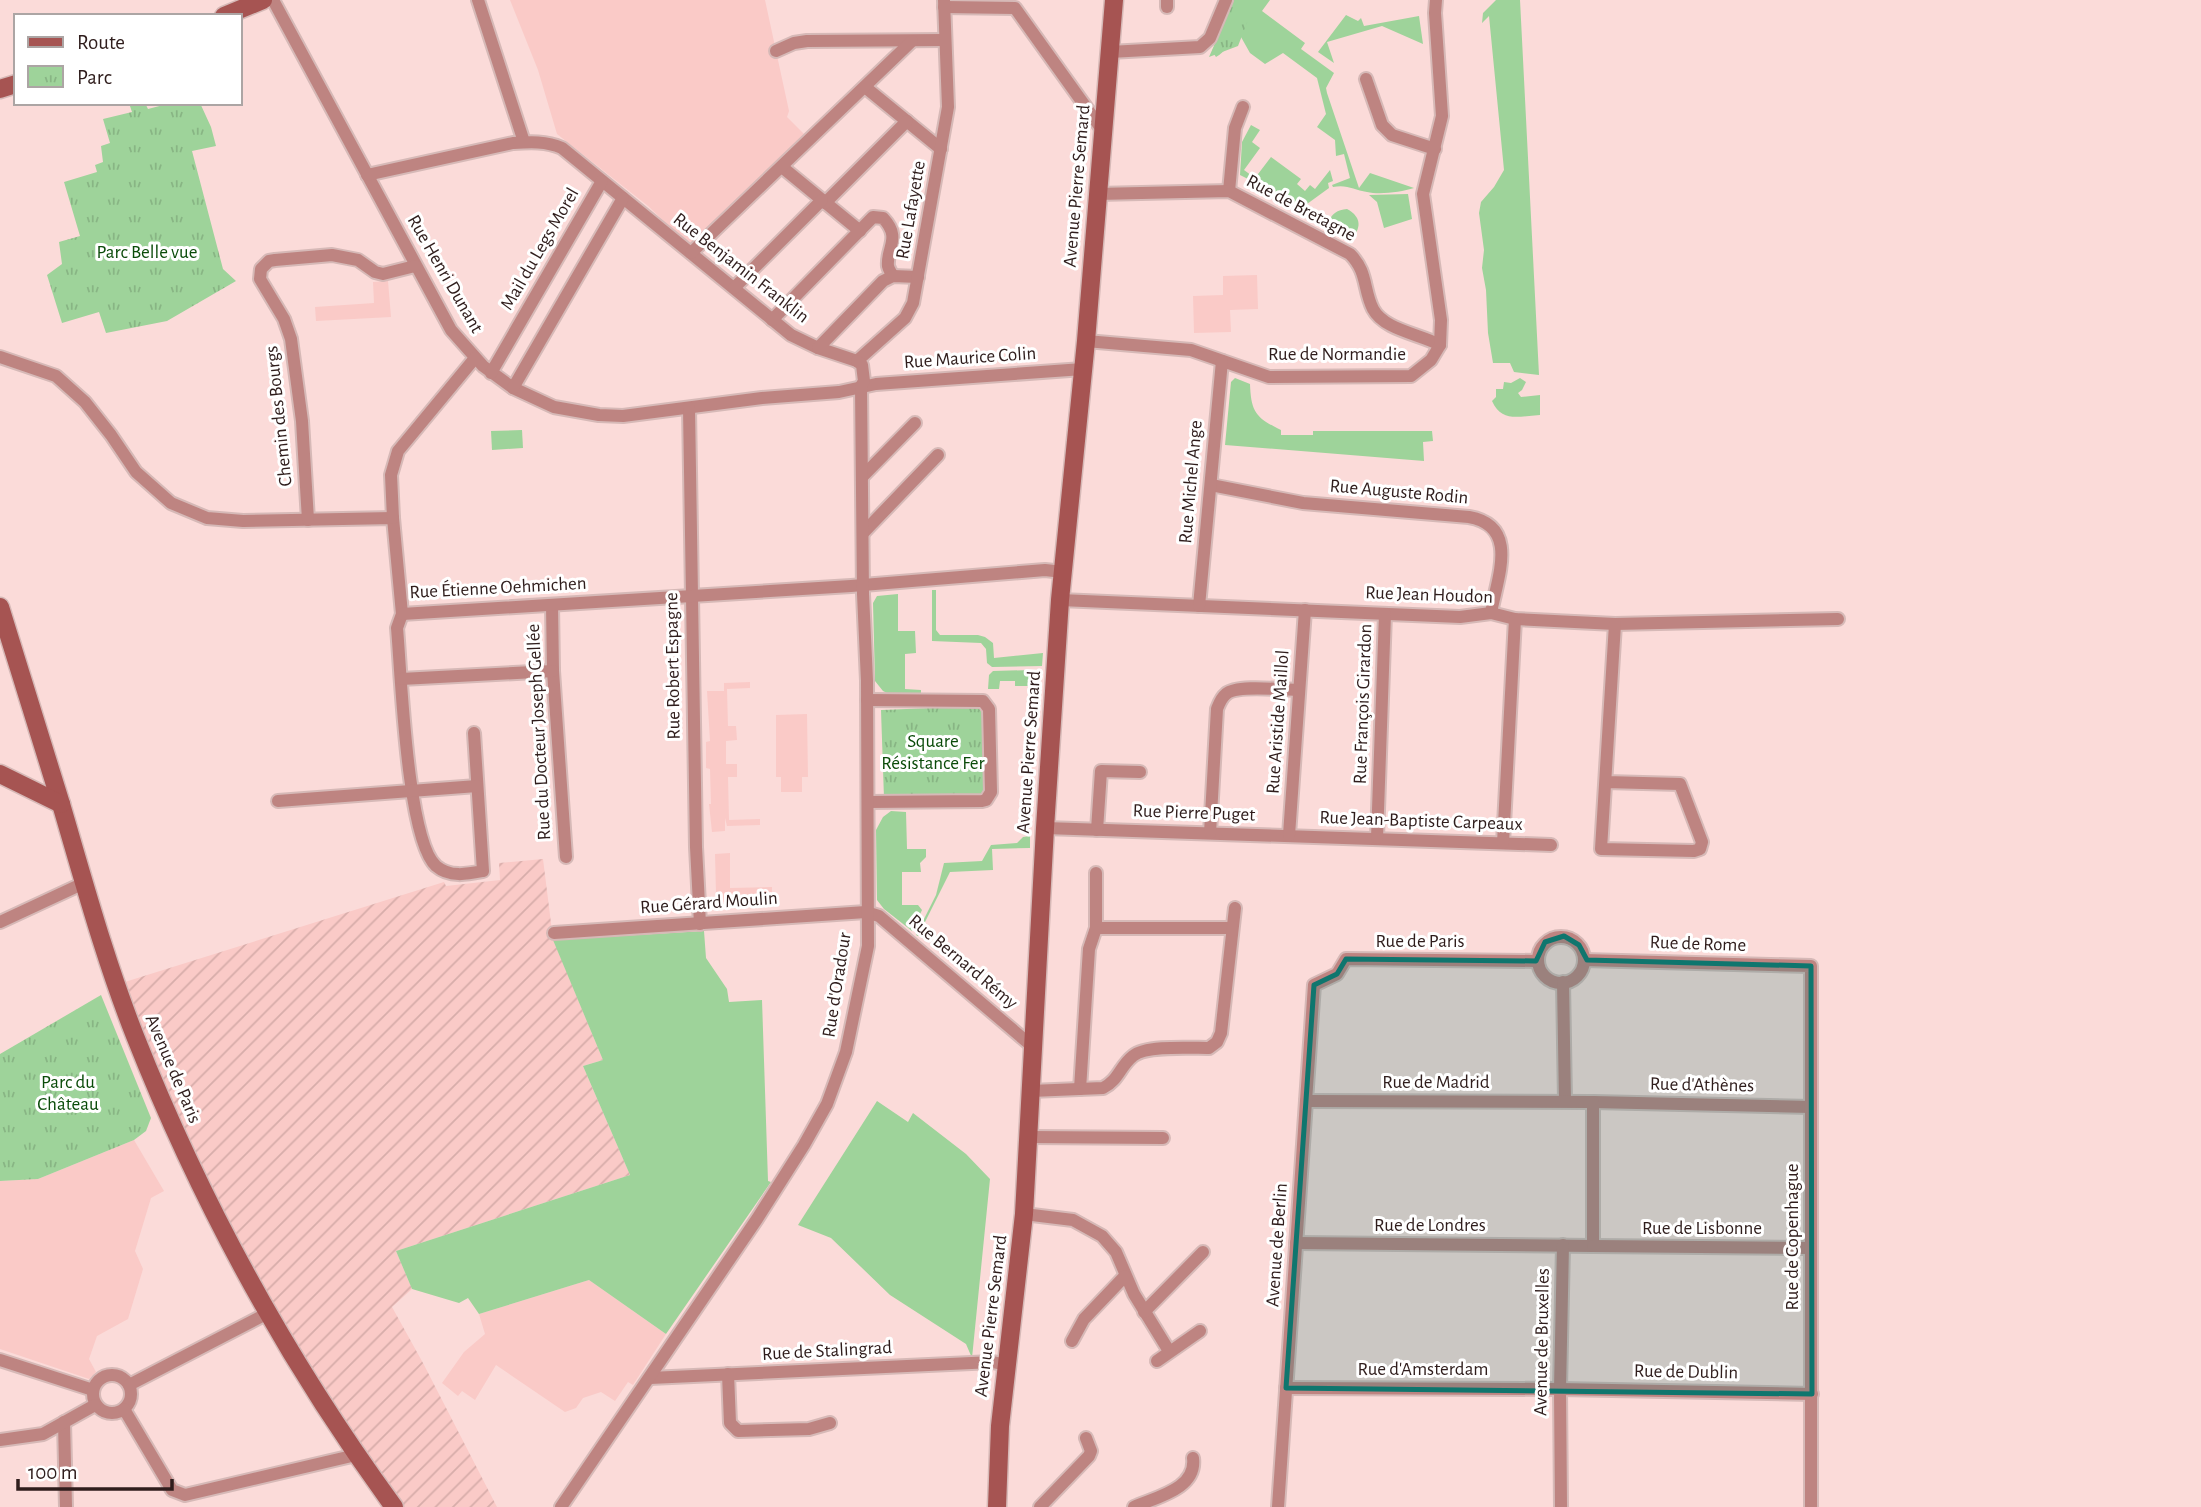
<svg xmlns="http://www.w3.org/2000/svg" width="2201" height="1507" viewBox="0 0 2201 1507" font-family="'Alegreya Sans',sans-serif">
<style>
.built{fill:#facac7}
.industrial{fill:url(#industrial-furrows)}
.grass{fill:#9ed39a}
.park{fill:url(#park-tufts)}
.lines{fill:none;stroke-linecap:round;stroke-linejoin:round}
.street-casing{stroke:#d6b9b7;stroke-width:16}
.secondary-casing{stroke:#d6b9b7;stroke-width:21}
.street{stroke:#be8481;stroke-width:12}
.secondary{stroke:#a65452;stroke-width:18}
.marked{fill:#0f766e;fill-opacity:0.2;stroke:#0f766e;stroke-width:5;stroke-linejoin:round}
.labels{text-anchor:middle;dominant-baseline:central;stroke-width:6;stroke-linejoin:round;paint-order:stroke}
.street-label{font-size:19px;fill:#2f1d1c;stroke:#fff}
.park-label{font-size:19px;fill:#0a4b09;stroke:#fff}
</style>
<defs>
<pattern id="industrial-furrows" width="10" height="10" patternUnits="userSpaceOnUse" patternTransform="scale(1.75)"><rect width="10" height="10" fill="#facac7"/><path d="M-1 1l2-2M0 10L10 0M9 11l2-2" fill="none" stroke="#d7adaa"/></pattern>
<pattern id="park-tufts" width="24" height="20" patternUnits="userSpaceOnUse" patternTransform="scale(1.75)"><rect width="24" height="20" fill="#9ed39a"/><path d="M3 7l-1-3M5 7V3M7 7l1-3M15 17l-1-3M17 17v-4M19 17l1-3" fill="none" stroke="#88b584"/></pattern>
</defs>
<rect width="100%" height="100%" fill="#fbdbd9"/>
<g class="built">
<path d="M510,0h255l24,111 -2,6 19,19 -114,112 -44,-42 -91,-72 -19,-64z"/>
<path d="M1257,275l1,34 -28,1 1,22 -37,1 -1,-37 30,-1v-19z"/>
<path d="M388,281l3,36 -75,4 -1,-14 59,-4 -1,-21z"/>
<path d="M750,682v6l-23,1 1,37h8l1,14 -11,1v23h11v13h-9l1,43 31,-1v6l-33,1 -2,-8v13l-13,1 -3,-28h2l-1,-35 -4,-1v-26l4,-1 -3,-50h17v-8z"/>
<path d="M807,714l1,63h-6v15h-21v-15h-5v-62z"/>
<path d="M730,853v35l42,-1v14l-51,1v-6l-5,-3 -1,-39z"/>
<path d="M134,1140l30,51 -13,7 -16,53 8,18 -15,50 -31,17 -8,23 7,13 -7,7 -89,-30v-168l38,-2z"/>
<path d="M589,1280l77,54 -33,51 -5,-3 -13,19 -14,-9 -18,6 -7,10 -11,4 -69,-47 -21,35 -13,-9 -4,5 -16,-13 22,-31 21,-18 -6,-20z"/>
</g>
<path class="industrial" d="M543,859l10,80 50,121 -20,6 47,109 -234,76 16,38 -20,18 31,56 74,144h-95l-121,-164 -169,-357 332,-104 2,4 54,-6 -1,-17z"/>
<g class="grass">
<path d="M1239,0h31l-8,11 43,32 -4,6 33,24 -8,15 1,5 32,95 11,-15 44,15c-13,4 -34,7 -47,4 -13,-2 -20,-8 -34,-5l-1,-2 18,-7 -6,-24 -8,2 -1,-16 -18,-13 9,-13 -9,-36 -34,-25 -18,11 -15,-11 -9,-16c-11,5 -16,15 -25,20l-4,-6z"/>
<path d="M1496,0h24l19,375 -25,-3 -4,-9h-17l-5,-30 -2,-43 -4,-22 2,-18 -5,-37 2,-11 13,-15 10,-17 -15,-154 -7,7 1,-10z"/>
<path d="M1346,15l12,6 3,-3 3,8 55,-10 4,28 -41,-18 -55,16 7,21 -16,-11z"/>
<path d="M1251,125l9,5 -8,12 8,6 -16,22 11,8 16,-21 30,22 -4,5 8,7 5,-6 5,4 15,-19 3,11 -5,2 1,5 -22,16h-9l-58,-29 2,-33z"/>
<path d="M1408,194l4,25 -28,9 -7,-26 -8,-7z"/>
<path d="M1347,209c13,7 15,17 6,28l-25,-14c4,-10 9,-13 19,-14z"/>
<path d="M1235,378l15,6c1,28 6,34 31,46v5h32v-4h119l1,10 -10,1 1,19 -199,-16 6,-63z"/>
<path d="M1520,378l6,4 -4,8 -4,3 3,4 19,-2v20c-21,1 -38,8 -48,-14l4,-4v-8h7l1,-7 7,1z"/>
<path d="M522,430l1,18 -31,2 -1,-19z"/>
<path d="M932,590h4v40l4,5h38l7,2 8,6 1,15 49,-5 -1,13 -50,1 -5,-4 -1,-14 -5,-6 -49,-2z"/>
<path d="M898,594v37h17l1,22 -11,1v35l16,1v4l-30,1 -8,-4 -8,-10 -2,-78 4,-7z"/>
<path d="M1031,670v16h-16v-5h-15l-1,8h-11l1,-14 4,-4z"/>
<path d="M891,811l15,1 1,37h19v8l-6,6 1,9h-19v33h16l4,5 -10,21 -28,-22 -7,-9 -1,-70 7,-13z"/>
<path d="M1030,836v12l-38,1 1,21 -43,2 -32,64 -2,-1 20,-40 8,-32 38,-2 9,-16 26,-2 6,-6z"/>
<path d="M704,931l2,27 21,31 2,13 33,-2 6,181 3,1 -105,152 -77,-54 -110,34 -11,-16 -9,5 -47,-14 -16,-38 234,-76 -47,-109 20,-6 -50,-120z"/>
<path d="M877,1101l31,21 5,-9 53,41 24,25 -18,179 -6,-14 -76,-49 -59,-57 -33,-13z"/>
</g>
<g class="park">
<path d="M1234,0h26l-8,10 -14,36 -29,11z"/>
<path d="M129,103h16l3,6 23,-6h29l11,24 5,19 -24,5 31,118 13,12 -69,40 -61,12 -7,-21 -37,11 -15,-48 15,-11 -3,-22 21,-6 -16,-54 33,-10 -2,-7 8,-3 -2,-16 9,-3 -7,-24 29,-7z"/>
<path d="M982,706l3,87 -4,2 -97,3 -3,-88z"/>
<path d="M101,995l50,123 -5,13 -12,9 -96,39 -38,2v-127z"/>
</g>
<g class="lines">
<defs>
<g id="street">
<path d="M273,0l178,330 32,36 30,22 41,19 45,8 24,1 139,-18 77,-6 37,-8 207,-15"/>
<path d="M478,0l46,142"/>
<path d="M944,7l71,1 88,123"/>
<path d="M1167,7v-7"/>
<path d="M776,51l18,-8 13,-2 138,-1"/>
<path d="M1110,52l90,-5 10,-9 16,-38"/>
<path d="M1366,79l16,46 10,10 43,14"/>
<path d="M865,87l76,62"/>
<path d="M782,167l78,64"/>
<path d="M367,175l146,-32c17,-1 33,-2 49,5l229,187 27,13 39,13"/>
<path d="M1229,191l6,-63 8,-21"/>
<path d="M1097,194l132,-3 121,63c18,18 13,35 23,55 11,21 47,25 67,36"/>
<path d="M825,203l82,-82"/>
<path d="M691,253l221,-212"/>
<path d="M734,288l88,-88"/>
<path d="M772,320l101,-103 10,1c19,20 3,30 5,48 1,4 3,7 5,10"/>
<path d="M1086,341l105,9 78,27 142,-1 20,-16 9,-15 1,-25 -18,-126 19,-78 -7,-103 1,-13"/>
<path d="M818,348l65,-67 10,-5 25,1"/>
<path d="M0,357l56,19 29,26 26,33 25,37 35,31 36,15 36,3 150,-3 9,96 -5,14c4,44 10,212 39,238 14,12 32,8 47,5l-9,-138"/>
<path d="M857,361l48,-43 8,-15 35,-196 -4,-107"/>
<path d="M491,373l111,-192"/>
<path d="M513,388l110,-190"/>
<path d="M689,408l7,439 4,77"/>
<path d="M862,477l53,-54"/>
<path d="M1211,485l92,18 166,14c51,9 28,61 22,96"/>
<path d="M393,518l-2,-43 7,-24 77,-93"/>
<path d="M308,520l-6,-99 -11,-82 -7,-20 -24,-40 1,-10 8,-8 6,-1 57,-5 26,5 17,12 8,2 32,-8"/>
<path d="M863,533l75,-78"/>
<path d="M1060,600l400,17 31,-4 24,6 100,5 223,-5"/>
<path d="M552,605l1,66 13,186"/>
<path d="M1199,606l23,-245"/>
<path d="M402,614l449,-28 194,-16 18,2"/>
<path d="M401,679l152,-8"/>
<path d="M867,700l116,1 6,8 2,83 -5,8 -4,1 -114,1"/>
<path d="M1606,782l74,2 22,58 -2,7 -6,2 -93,-2 14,-225"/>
<path d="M278,801l199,-15"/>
<path d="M1045,828l506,17"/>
<path d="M1097,830l4,-59 39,1"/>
<path d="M1210,833l7,-124c2,-5 4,-11 9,-15 11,-10 57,-4 73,-4"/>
<path d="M1289,835l16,-225"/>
<path d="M1377,838l8,-224"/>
<path d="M1503,843l12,-224"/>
<path d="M0,922l84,-39"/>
<path d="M1096,928h136"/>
<path d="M554,933l312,-21 13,4 154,131"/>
<circle cx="1561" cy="960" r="23"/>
<path d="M1584,960l227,6v541"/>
<path d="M1563,982l2,119"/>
<path d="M1080,1089l9,-140 7,-21v-55"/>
<path d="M1031,1091l72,-3c16,-8 17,-22 30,-32 13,-11 57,-8 76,-8l8,-6 4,-9 14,-125"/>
<path d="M1593,1102l218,5"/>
<path d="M1029,1137l134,1"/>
<path d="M1024,1214l49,6 29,16 14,16 18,42 35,57"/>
<path d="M1296,1243l297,3v-144l-287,-1"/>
<path d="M1593,1246l218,2"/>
<path d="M1144,1312l59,-60"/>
<path d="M1072,1341l12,-22 41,-43"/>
<path d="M0,1360l93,30"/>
<path d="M1157,1361l43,-30"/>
<path d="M728,1374l2,49 8,8 71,-2 21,-6"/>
<circle cx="112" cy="1394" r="19"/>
<path d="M650,1378l343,-16 13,3"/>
<path d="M129,1385l139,-72"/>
<path d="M1286,1388l274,1 252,5"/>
<path d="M124,1409l48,81 13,5 171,-40"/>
<path d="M64,1422l2,85"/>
<path d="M0,1440l43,-6 52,-29"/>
<path d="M561,1507l196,-288 47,-74 23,-41 19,-52 22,-106 -1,-265 -4,-87 -2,-208 3,-5 -2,-16 -5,-4"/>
<path d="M1040,1507l49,-51 2,-5 -5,-13"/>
<path d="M1134,1507c22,-10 63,-18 59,-49"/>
<path d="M1278,1507l36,-522 23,-11 9,-15 191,2"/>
<path d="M1561,1507l-1,-118 3,-144"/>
</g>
<g id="secondary">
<path d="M224,16l39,-16"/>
<path d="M0,89l16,-5"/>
<path d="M0,607c20,66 41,131 61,197 23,78 44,156 74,232 66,167 153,326 259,471"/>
<path d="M0,774l61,30"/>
<path d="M997,1507l3,-81 24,-212 21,-386 15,-228 26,-259 28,-341"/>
</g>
</defs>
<use href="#street" class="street-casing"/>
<use href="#secondary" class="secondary-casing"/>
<use href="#street" class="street"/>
<use href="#secondary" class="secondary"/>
</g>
<path class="marked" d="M1564,936l15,9 8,15 224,6 1,428 -526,-6 28,-403 23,-11 9,-15 190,2 9,-19z"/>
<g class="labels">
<g class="street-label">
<text transform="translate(1077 186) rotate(-85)">Avenue Pierre Semard</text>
<text transform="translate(1301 208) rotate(28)">Rue de Bretagne</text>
<text transform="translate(911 210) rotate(-80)">Rue Lafayette</text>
<text transform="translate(540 249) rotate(-60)">Mail du Legs Morel</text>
<text transform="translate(741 268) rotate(38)">Rue Benjamin Franklin</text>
<text transform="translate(445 274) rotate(60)">Rue Henri Dunant</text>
<text x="1337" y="354">Rue de Normandie</text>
<text transform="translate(970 358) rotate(-4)">Rue Maurice Colin</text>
<text transform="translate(279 416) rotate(-96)">Chemin des Bourgs</text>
<text transform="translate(1191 482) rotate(-85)">Rue Michel Ange</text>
<text transform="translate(1399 492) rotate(5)">Rue Auguste Rodin</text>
<text transform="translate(498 588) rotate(-3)">Rue Étienne Oehmichen</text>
<text transform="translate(1429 595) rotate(2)">Rue Jean Houdon</text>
<text transform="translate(673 666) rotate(-91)">Rue Robert Espagne</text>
<text transform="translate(1363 704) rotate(-88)">Rue François Girardon</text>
<text transform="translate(1278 722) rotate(-86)">Rue Aristide Maillol</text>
<text transform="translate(539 732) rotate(-93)">Rue du Docteur Joseph Gellée</text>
<text transform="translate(1029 752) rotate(-86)">Avenue Pierre Semard</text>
<text transform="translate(1194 813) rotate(2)">Rue Pierre Puget</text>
<text transform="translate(1421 821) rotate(2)">Rue Jean-Baptiste Carpeaux</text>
<text transform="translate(709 903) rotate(-4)">Rue Gérard Moulin</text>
<text x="1420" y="941">Rue de Paris</text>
<text transform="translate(1698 944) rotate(2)">Rue de Rome</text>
<text transform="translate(963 962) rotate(40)">Rue Bernard Rémy</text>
<text transform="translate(837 985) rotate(-81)">Rue d'Oradour</text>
<text transform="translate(173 1069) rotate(67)">Avenue de Paris</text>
<text x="1436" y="1082">Rue de Madrid</text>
<text transform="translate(1702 1085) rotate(1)">Rue d'Athènes</text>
<text x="1430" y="1225">Rue de Londres</text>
<text x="1702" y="1228">Rue de Lisbonne</text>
<text transform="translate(1792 1237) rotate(-90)">Rue de Copenhague</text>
<text transform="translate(1277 1245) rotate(-86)">Avenue de Berlin</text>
<text transform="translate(991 1316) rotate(-83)">Avenue Pierre Semard</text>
<text transform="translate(1542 1342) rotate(-89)">Avenue de Bruxelles</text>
<text transform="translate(827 1351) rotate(-3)">Rue de Stalingrad</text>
<text x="1423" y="1369">Rue d'Amsterdam</text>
<text transform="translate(1686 1372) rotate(1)">Rue de Dublin</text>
</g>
<g class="park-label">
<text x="147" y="252">Parc Belle vue</text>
<text x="933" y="741">Square<tspan x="933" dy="22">Résistance Fer</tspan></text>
<text x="68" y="1082">Parc du<tspan x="68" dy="22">Château</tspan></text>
</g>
</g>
<rect x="14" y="14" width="228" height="91" fill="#ffffff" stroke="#aca5a4" stroke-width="2"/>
<rect x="28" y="37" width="35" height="10" fill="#a65452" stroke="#aca5a4" stroke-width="2"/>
<text x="77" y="49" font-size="21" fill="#2f1d1c">Route</text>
<rect x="28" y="66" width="35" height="21" fill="url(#park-tufts)" stroke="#aca5a4" stroke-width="2"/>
<text x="77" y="84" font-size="21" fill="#2f1d1c">Parc</text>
<path d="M18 1479v10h154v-10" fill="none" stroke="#2f1d1c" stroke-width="3.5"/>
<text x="28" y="1479" font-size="21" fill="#2f1d1c" stroke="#ffffff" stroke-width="5" paint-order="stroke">100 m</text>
</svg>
